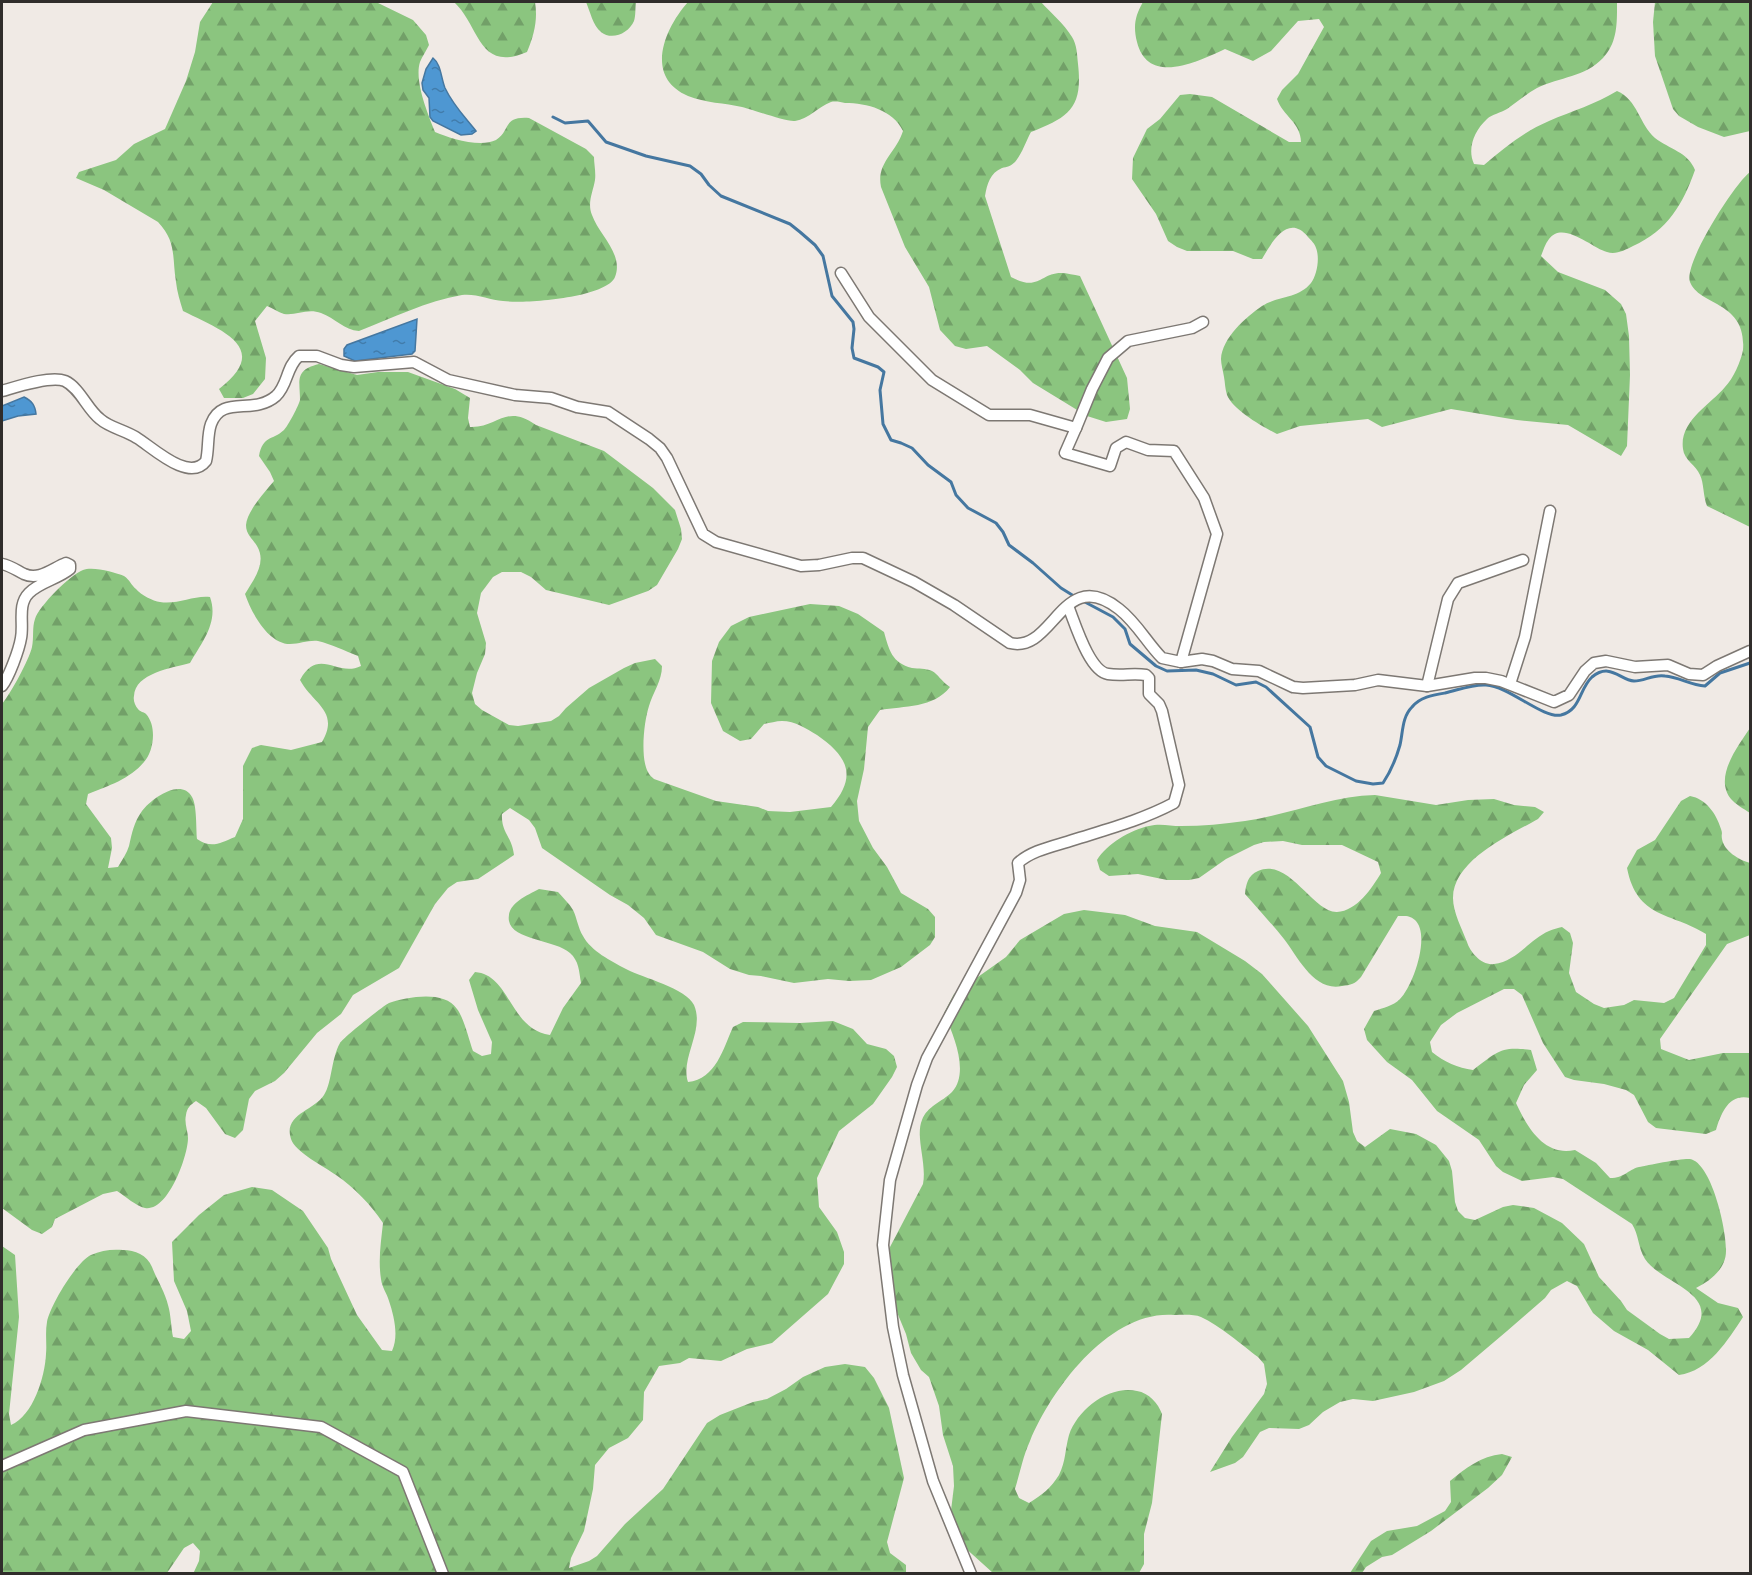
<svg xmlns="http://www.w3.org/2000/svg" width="1752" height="1575" viewBox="0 0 1752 1575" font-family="Literata,serif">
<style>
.forest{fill:url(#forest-firs)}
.water{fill:url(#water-ripples);stroke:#4577a0;stroke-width:1.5}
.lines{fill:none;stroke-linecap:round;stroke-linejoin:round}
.stream{stroke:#4577a0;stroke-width:3}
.minor-casing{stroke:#7d7873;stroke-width:13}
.minor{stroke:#fff;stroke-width:10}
</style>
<defs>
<pattern id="forest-firs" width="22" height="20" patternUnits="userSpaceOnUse" patternTransform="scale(1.5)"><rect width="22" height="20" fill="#8bc57f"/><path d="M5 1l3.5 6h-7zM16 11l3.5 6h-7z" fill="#72a068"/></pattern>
<pattern id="water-ripples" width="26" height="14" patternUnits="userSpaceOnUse" patternTransform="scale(1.5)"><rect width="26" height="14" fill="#4e97d2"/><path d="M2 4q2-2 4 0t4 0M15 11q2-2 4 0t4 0" fill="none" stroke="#417cab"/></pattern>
</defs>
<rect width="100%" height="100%" fill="#f0eae5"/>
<g class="forest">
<path d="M213,2h163l37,18 13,15 3,10c-3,6 -7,12 -9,17 -6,19 8,52 15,70 14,6 45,16 61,8 15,-9 6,-24 33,-22l57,31 8,8c0,7 2,15 1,23 -2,12 -8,23 -3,35 7,20 32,39 23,62 -9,21 -91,27 -112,24 -13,-1 -28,-8 -41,-6 -35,6 -70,23 -103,36 -15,-1 -24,-13 -38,-18 -14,-5 -25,3 -37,1 -6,-2 -12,-6 -17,-8l-12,15 11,37 -1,21 -12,15 -10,4h-19l-5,-9c55,-42 -1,-60 -36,-78 -3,-10 -6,-19 -7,-29 -4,-24 1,-40 -18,-60l-54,-32 -28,-12 3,-6 37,-12 18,-16 31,-15 21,-48 9,-29 5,-30z"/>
<path d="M454,2h81c3,18 -1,33 -8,50 -49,21 -47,-26 -73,-50z"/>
<path d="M586,2h50c-1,6 0,13 -2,19 -5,12 -22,20 -33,11 -8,-6 -11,-21 -15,-30z"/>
<path d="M688,2h353c10,11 23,22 31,35 5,8 5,17 6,27 5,44 -9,53 -47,68 -5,9 -9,22 -16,30 -4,4 -8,5 -13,6 -12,5 -15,16 -17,28l26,81c28,15 29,-4 50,-4 6,0 13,2 19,3l47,102 3,31 -3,10 -21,3 -19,-6 -54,-33 -13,-13 -33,-24 -21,3 -11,-3 -15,-16 -11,-43 -24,-40 -24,-60c-5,-24 15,-34 22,-56 -10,-21 -36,-28 -58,-28 -4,-1 -10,-2 -14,-1 -12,4 -22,17 -36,19 -9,1 -41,-11 -53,-14 -17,-4 -37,-4 -54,-11 -44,-19 -24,-67 0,-94z"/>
<path d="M1143,2h474c0,20 1,40 -14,56 -18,19 -43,19 -66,30 -11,6 -20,14 -30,21 -6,4 -15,5 -20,10 -13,12 -20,30 -13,45l10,1c20,-17 41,-34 65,-44 23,-10 47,-17 68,-30 21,9 22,33 38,47 14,11 33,14 40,32 -12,34 -27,60 -62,76 -8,4 -17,9 -26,6 -15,-4 -44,-32 -58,-13 -4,5 -6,12 -8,17l17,16 47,18 16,14 5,10 3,22 1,39 -3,71 -6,10 -53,-31 -51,-5 -66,-11 -69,18 -14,-8 -68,7 -23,8c-14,-7 -44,-24 -50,-39 -2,-6 -2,-13 -3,-18 -1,-6 -3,-13 -3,-18 1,-21 25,-42 41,-53 15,-10 36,-7 49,-23 6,-8 9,-25 5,-35 -1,-4 -5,-8 -8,-11 -20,-24 -36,5 -46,22h-9l-20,-8h-46l-10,-4 -9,-6 -12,-27 -24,-35 1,-21 14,-29 13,-10 20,-24 10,-1 22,3 77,45h12c0,-19 -18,-26 -24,-43l5,-9 16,-16 26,-47 -5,-8 -21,2 -27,30 -18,10 -28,-12c-28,13 -77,37 -88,-7 -4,-16 -2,-26 6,-40z"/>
<path d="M1655,2h95v129l-26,6 -26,-10 -19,-11 -6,-7 -18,-53 -2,-34z"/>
<path d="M1750,172v355l-43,-21c-4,-10 -3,-23 -7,-31 -4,-10 -16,-15 -17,-26 -4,-28 27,-44 42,-62 8,-8 16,-26 18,-37 4,-49 -44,-44 -53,-68 -7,-18 45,-99 60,-110z"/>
<path d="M319,364l38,11 21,-3h30l47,17 15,9 -2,20 2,9c29,1 35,-24 66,-2l68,26 49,37 22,22 6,19 1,10 -4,10 -21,36 -9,6 -39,14 -63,-15 -15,-13 -10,-5h-19l-9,5 -12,16 -4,20 9,30 -1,11 -8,19 -5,20 3,11 7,6 27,15 9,1 33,-5 8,-5 7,-8 23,-20 35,-20 11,-5 20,-4 7,7c0,15 -9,26 -13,40 -5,15 -9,52 -1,66 1,3 4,5 6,7l62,22 42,6 10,4 22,1 41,-5c26,-30 18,-50 -14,-72 -10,-6 -22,-14 -35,-14 -6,0 -12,2 -18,3l-13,15 -11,2 -17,-10 -12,-28 1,-42 7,-19 12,-16 18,-9 61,-13 29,2 19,8 26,18c5,18 8,31 28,36 7,1 13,0 20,3 6,3 9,10 18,16 -16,21 -46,19 -70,23l-12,17 -4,42 -7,32 2,20 14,27 14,19 14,26 27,16 7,8v20l-5,8 -29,22 -30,13 -22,1 -21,-2 -34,4 -33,-7 -12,-1 -19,-6 -27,-17 -47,-17 -12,-17 -16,-13 -18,-10 -68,-47 -7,-20 -6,-8 -19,-12 -8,6c-1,19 10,22 12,41l-36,24 -21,3 -9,6 -13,16 -36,64 -46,27 -12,19 -24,19 -33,40 -9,8 -20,10 -6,8 -6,31 -8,8 -10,-4 -19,-26 -10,-7c-6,4 -9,7 -10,14 -2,8 2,16 2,23 0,18 -20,74 -43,70 -9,-2 -20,-12 -28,-17l-14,3 -48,25 -3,8 -10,7 -10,-4 -30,-22v-504c9,-11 27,-44 30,-57 2,-9 0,-20 3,-28 4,-13 35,-44 48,-49 9,-4 32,2 41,6 6,4 7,9 12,13 5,6 17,12 24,13 17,3 34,-7 50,-5 9,25 -8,45 -20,66 -18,5 -55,10 -56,33 -1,4 1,10 4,13 2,3 6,3 8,5 11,12 8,37 -2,48 -14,17 -36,24 -56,32l-2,10 25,34 1,10 -4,20 10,-1c4,-7 9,-14 11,-21 3,-13 5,-24 13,-35 9,-12 39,-34 50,-14 5,8 4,32 5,42 15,10 23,4 38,-2l8,-18v-53l9,-18 9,-3 30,5 31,-8c18,-31 -9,-38 -22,-62 19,-34 37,-2 61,-14l-3,-10c-13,-5 -27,-12 -40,-15 -10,-1 -18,3 -28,3 -22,0 -39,-32 -45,-50 9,-15 22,-31 12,-48 -4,-7 -11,-11 -11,-21 1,-14 19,-33 28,-44l-4,-9 -11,-16c4,-21 13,-15 25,-26 4,-4 15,-25 16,-30 0,-19 -6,-30 19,-36z"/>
<path d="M1750,728v85c-6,-4 -15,-9 -19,-14 -18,-22 8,-54 19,-71z"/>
<path d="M1375,795l61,10 32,-5 26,-1 20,6 21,2 9,5 -6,7c-28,16 -85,41 -85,79 0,14 9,31 14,44 3,10 15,24 27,22 22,-2 36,-25 55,-33 4,-2 9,-3 13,-4l8,6 3,10 -4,30 7,19 18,12 10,4 20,-3 10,-5 30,3 10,-5 32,-53v-11c-35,-22 -69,-15 -79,-66l10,-18 18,-10 26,-39 9,-5c16,3 26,17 31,33 2,6 0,4 1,10 2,12 17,21 28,24v72l-23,9 -67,95 1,10 28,11 34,-7h27v45c-21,-5 -29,15 -34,32l-10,4 -50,-6 -8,-6 -14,-27 -8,-5 -22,-6 -30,-4 -9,-3 -22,-34 -21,-48 -8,-6h-10l-47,24 -16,12 -11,17 2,10c12,10 26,16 41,18 25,-18 26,-24 58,-20l6,20 -13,15 -8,18c11,24 28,54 59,47l21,13 14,15c15,0 17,-8 29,-11 9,-2 44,-9 51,-8 22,4 37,73 36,92 0,18 -16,30 -30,37l22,15 20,5 5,9c-15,23 -34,54 -64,58l-31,-25 -34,-19 -21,-18 -16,-27 -10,-5 -16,9 -6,8 -38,33 -46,39 -17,11 -30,11 -41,9 -20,-2 -13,3 -17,10 -14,13 -10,4 -30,-1 -9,4 -17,25 -8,6 -25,9 22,-35 32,-43 3,-10 -3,-20 -6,-7c-16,-12 -39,-32 -57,-40 -7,-3 -19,-2 -27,-2 -64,-5 -122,73 -144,126 -7,15 -10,32 -15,48l4,9 10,5c13,-8 22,-15 30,-28 7,-14 6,-26 10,-40 9,-26 40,-50 68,-44 12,2 21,12 25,23l-10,89 -8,31v30l-5,9h-146l-41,-37 -3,-9 5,-41 -1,-20 -10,-31 -4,-29 -10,-29 -8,-7 -10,-17 -5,-19 -17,-41 1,-46 33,-63c4,-21 -8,-47 -1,-64 5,-14 20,-18 30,-28 18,-20 1,-58 -8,-79l10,-19 52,-37 14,-17 44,-26 20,-4 41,5 30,11 42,6 48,29 17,13 46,52 35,55 6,21 4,30 4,9 8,6 25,-18 26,5 20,11 13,16 3,10 3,31 3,9 7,7 10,2 28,-13 10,-2 21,3 28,15 22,21 15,33 22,24 6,9 33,24 9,5 20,-1c40,-44 -27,-53 -44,-79 -7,-11 -6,-24 -13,-35l-69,-45 -10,-2 -31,4 -19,-9 -7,-6 -17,-26 -42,-29 -25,-31 -25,-18 -20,-22 -3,-11 10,-18c9,-3 19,-5 26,-12 13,-13 31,-64 15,-79 -5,-5 -11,-4 -17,-4l-37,61c-6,7 -10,8 -19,9 -28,6 -44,-29 -58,-47 -12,-15 -26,-30 -39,-45 1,-10 3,-19 13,-23 31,-14 55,42 79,41 20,-1 35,-24 44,-39l-3,-11 -36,-17h-40l-19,-4 -19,1 -10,3 -28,14 -27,19 -10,2h-22l-29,-6 -29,2 -9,-6 -3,-10c10,-16 33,-30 52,-34 11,-3 21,0 32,0 21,0 43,-2 64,-5 43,-6 86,-25 130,-26z"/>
<path d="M539,889l19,3c5,6 11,11 15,18 4,8 5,18 10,26 8,15 28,25 43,33 17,9 60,19 68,36 11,25 -14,53 -6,77 28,-3 35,-33 45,-55l10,-5 57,1 33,-2 20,8 14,15 19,5 8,7 3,11 -5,10 -19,27 -34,27 -22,47 2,29 18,25 7,20v12l-16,30 -56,49 -25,6 -26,12 -32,-3 -9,5 -21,3 -15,26 -1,28 -15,18 -19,10 -14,17 -2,24 -9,42 -13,27 -2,10 20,-7 8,-5 28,-32 38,-35 44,-66 13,-8 33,-13 14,-3 19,-10 17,-12 22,-10 20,-3 20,3 9,11 15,30 15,70 -17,64 3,11 16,12v8l-713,1 6,-13 1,-10 -7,-8 -9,5 -17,25h-165v-327l13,9 4,62 -10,97 2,11c22,-9 34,-48 35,-71 1,-10 -1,-21 1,-32 3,-16 29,-60 44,-67 10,-5 22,-6 32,-5 12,0 24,5 29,17 5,13 13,25 16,38 3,10 3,22 5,32l11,2 7,-8 -4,-20 -13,-30 -2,-39 27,-27 25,-20 28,-8 20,3 31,21 25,37 3,11 26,56 25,35 10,1c7,-15 2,-35 -3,-50 -2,-8 -7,-13 -8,-22 -3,-19 0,-37 2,-56 -12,-18 -28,-35 -47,-48 -11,-8 -41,-23 -45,-36 -8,-25 23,-28 33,-44 8,-12 7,-36 16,-52 3,-5 43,-37 49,-40 19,-6 55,-13 68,6 7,9 12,31 16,42l9,5 9,-2 1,-12 -14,-32 -9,-30 6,-8c36,3 34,57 75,63l13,-27 18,-25c-2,-12 -2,-22 -11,-30 -14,-13 -58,-13 -61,-32 -3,-17 17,-25 30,-32z"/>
<path d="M1502,1454l10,3 -10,18 -14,13 -57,43 -39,24 -10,2 -16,10 -4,6h-12l21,-32 16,-10 30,-5 28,-15 6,-9 -1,-21c16,-13 31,-25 52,-27z"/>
</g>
<g class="water">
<path d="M433,58c8,6 8,20 12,30 8,17 19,28 31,43l-4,3 -11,1 -28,-14 -3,-4 -1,-19 -6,-8 -1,-7 4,-14z"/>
<path d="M417,319l-2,32 -3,3 -57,7 -11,-5v-7l3,-4z"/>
<path d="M24,397c8,4 11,8 12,17l-18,2 -16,5v-15z"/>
</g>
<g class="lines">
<g class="stream">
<path d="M553,117l12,6 23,-2 18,21 40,14 44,10 11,8 8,11 12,11 69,28 10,8 15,13 8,11 9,40 21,26 1,7 -2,19 2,10 24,9 6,5 -4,18 3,34 8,16 10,3 11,5 16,17 23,17 5,13 12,13 28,15 7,9 6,13 24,18 28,25 16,10"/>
<path d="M1083,601l30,16 12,12 5,15 26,22 11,5 29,-1 17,4 23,11 20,-3 10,5 44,40 8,30 8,9 30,15 17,3 10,-1c8,-12 13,-24 17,-38 3,-13 2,-28 12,-38 8,-10 21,-12 33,-14 13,-3 28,-9 41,-8 23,1 57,34 75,30 20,-5 18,-26 31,-38 18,-15 28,3 42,4 11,0 19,-7 31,-5 14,1 25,9 40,10l15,-13 30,-10"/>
</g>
<defs>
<g id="minor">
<path d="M841,273l28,44 63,63 57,35h41l46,13 -11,25 45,13 6,-18 10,-6 22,8 26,1 30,47 13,36 -36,128"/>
<path d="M2,391c14,-4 49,-16 63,-10 15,7 22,28 35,38 10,9 25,11 37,19 15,9 52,45 69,23 3,-12 1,-26 5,-37 11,-30 42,-8 65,-28 12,-11 10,-29 23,-40h18l24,9 13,2 60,-5 34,18 67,15 36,3 26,9 31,5 41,27 11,9 7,10 36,76 13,8 85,24 18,-1 33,-7h11l51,24 40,23 56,38c44,11 52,-79 109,-34 18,14 28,34 43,49l19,4 21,-3 11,2 19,8 27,2 34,16 10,1 52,-3 23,-5 49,6 48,-8h11l15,3 53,21 15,-7 16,-24 9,-8 12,-2 29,6 33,-2 21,9 14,1 14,-9 33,-15"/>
<path d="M1076,428l16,-39 16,-31 20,-17 64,-13 11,-6"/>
<path d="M2,564c9,2 14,6 22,10 15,7 29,-6 42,-11l4,2v4c-12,10 -30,13 -41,24 -12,12 -5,30 -8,45 -2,12 -12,39 -19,48"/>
<path d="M1510,684l15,-47 25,-126"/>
<path d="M1427,686l21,-87 10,-16 65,-23"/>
<path d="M2,1466l82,-36 102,-19 135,16 82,45 40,102"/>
<path d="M971,1574l-38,-93 -30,-106 -10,-48 -10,-82 7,-65 27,-95 10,-27 89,-165 4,-13 -2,-17c14,-13 37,-17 55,-23 35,-11 69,-20 101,-37l5,-18 -17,-74 -3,-7 -10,-10v-16l-3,-3c-12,-2 -25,1 -38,-1 -19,-3 -33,-51 -40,-68"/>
</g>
</defs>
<use href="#minor" class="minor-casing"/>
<use href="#minor" class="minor"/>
</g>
<rect width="1752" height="1575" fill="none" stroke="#302d2b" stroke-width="6"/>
</svg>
